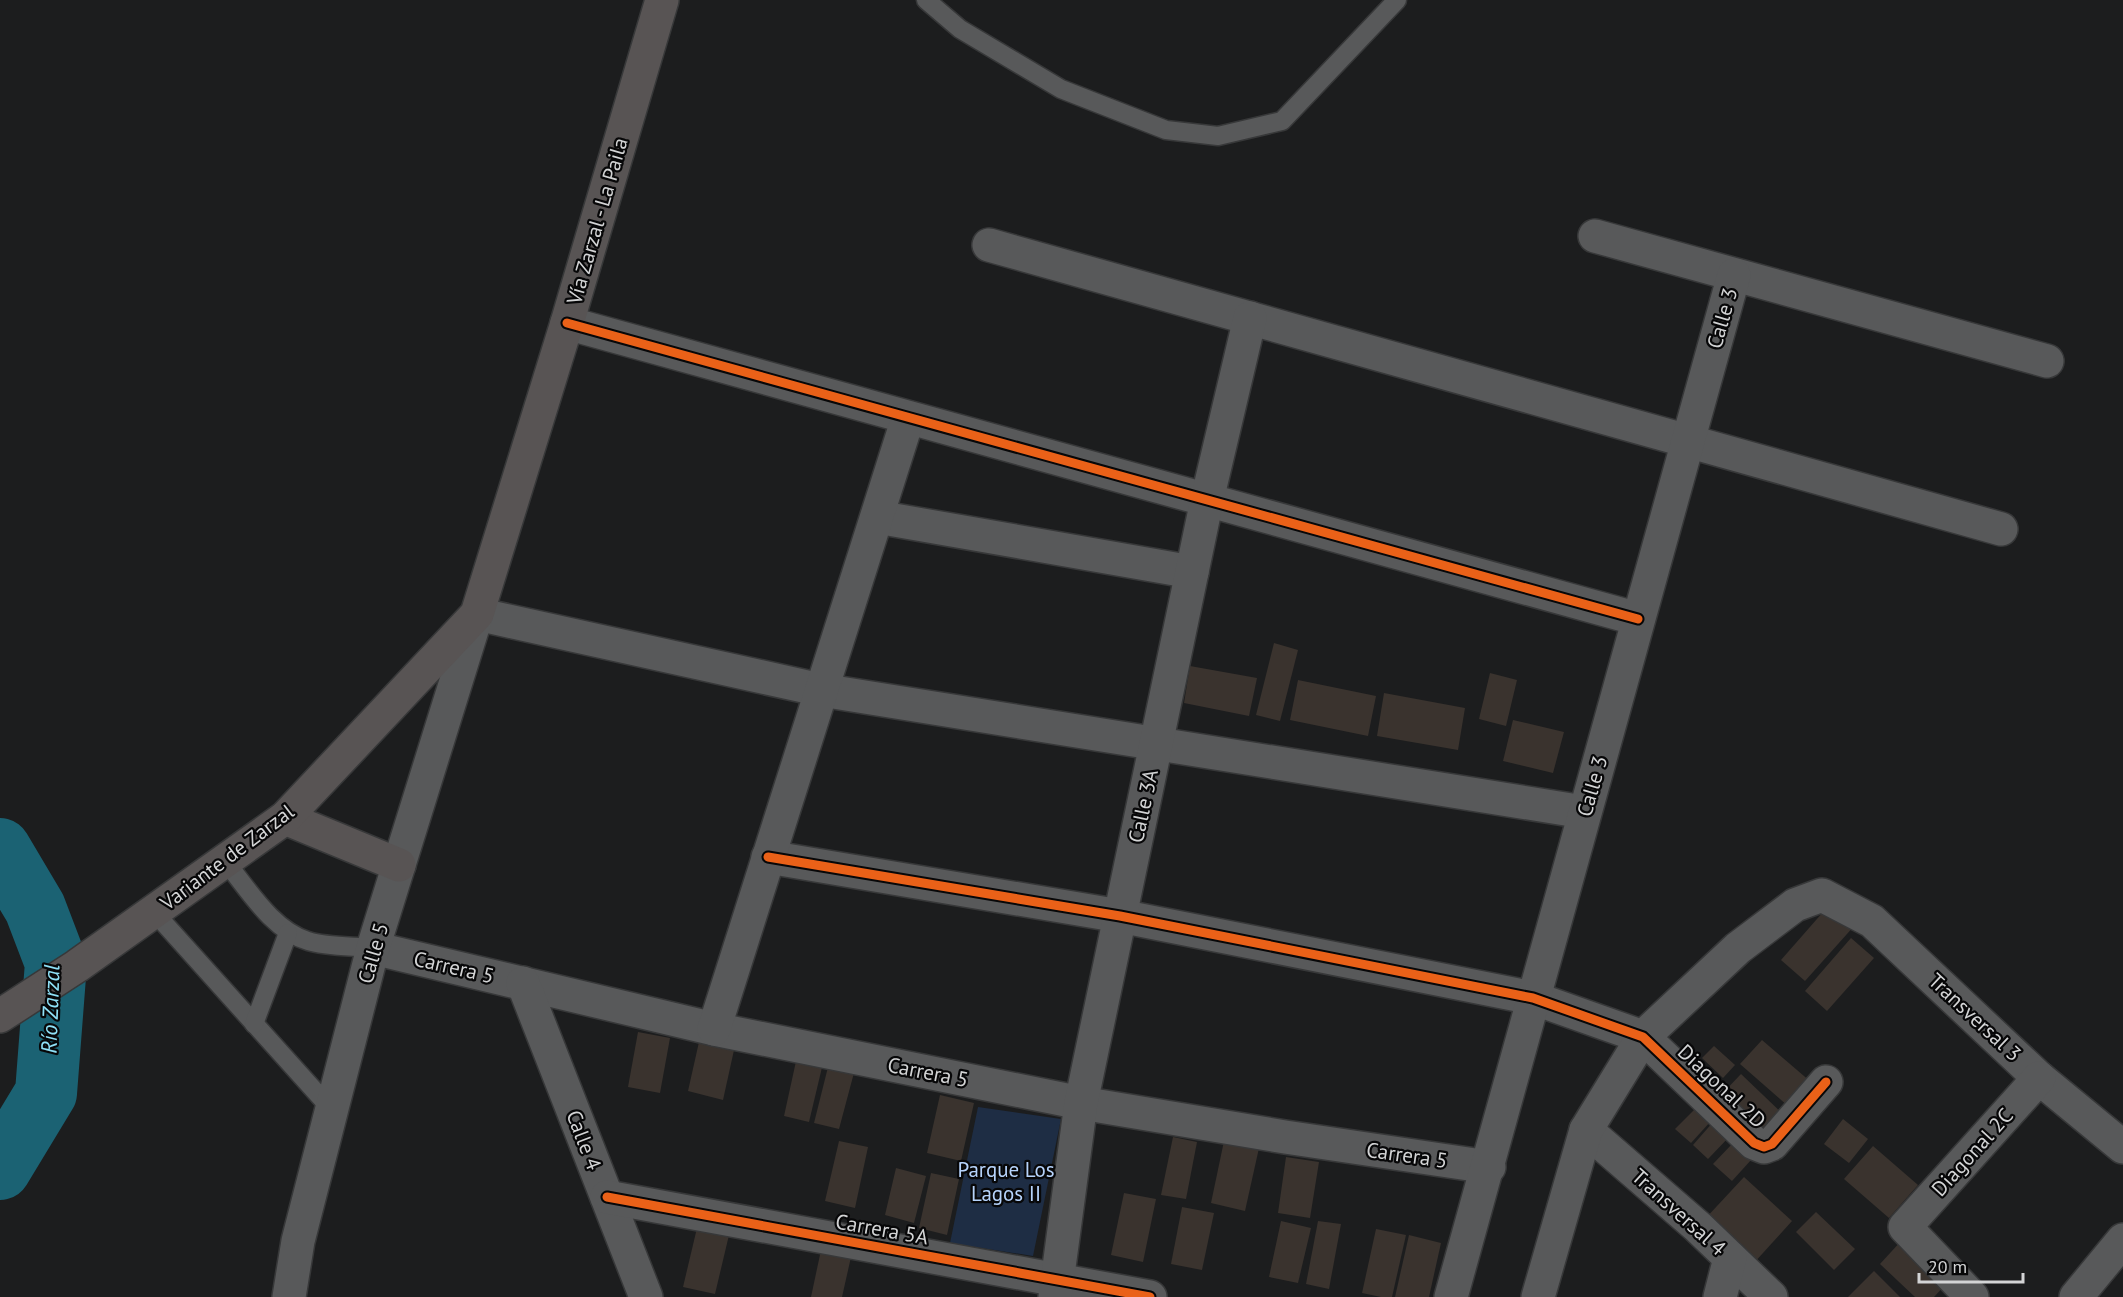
<svg xmlns="http://www.w3.org/2000/svg" width="2123" height="1297" viewBox="0 0 2123 1297" font-family="'PT Sans',sans-serif">
<style>
.green{fill:#1e2d44}
.lines{fill:none;stroke-linecap:round;stroke-linejoin:round}
.river{stroke:#1b6273;stroke-width:62}
.building{fill:#3a332e}
.lane-casing{stroke:#373839;stroke-width:21}
.street-casing{stroke:#373839;stroke-width:36}
.secondary-casing{stroke:#373839;stroke-width:36}
.primary-casing{stroke:#373839;stroke-width:36}
.lane{stroke:#58595a;stroke-width:18}
.street{stroke:#58595a;stroke-width:33}
.secondary{stroke:#58595a;stroke-width:33}
.primary{stroke:#585454;stroke-width:33}
.cycleway-casing{stroke:#070708;stroke-width:13}
.cycleway{stroke:#ea6118;stroke-width:9}
.labels{text-anchor:middle;dominant-baseline:central;stroke-width:4.5;stroke-linejoin:round;paint-order:stroke}
.street-label{font-size:21px;fill:#d3d4d5;stroke:#070708}
.park-label{font-size:21px;fill:#b6d3fb;stroke:#070708}
.water-label{font-size:22px;font-style:italic;fill:#8fe1f7;stroke:#070708}
</style>
<rect width="100%" height="100%" fill="#1c1d1e"/>
<path class="green" d="M978,1107l83,12 -28,137 -83,-13z"/>
<g class="lines">
<path class="river" d="M0,849l35,59 21,55 -10,130 -46,76"/>
</g>
<g class="building">
<path d="M1274,643l24,7 -18,71 -24,-6z"/>
<path d="M1190,666l67,12 -8,38 -65,-13z"/>
<path d="M1490,673l27,7 -11,46 -27,-7z"/>
<path d="M1298,680l78,16 -8,40 -78,-16z"/>
<path d="M1384,693l81,15 -7,42 -81,-14z"/>
<path d="M1513,720l51,12 -11,41 -50,-12z"/>
<path d="M1831,903l24,22 -50,56 -24,-21z"/>
<path d="M1851,938l23,20 -47,53 -22,-20z"/>
<path d="M638,1032l32,6 -10,55 -32,-6z"/>
<path d="M701,1033l35,8 -13,59 -35,-9z"/>
<path d="M1762,1040l49,42 -22,25 -49,-43z"/>
<path d="M1714,1046l21,19 -12,13 -21,-20z"/>
<path d="M798,1052l26,7 -15,63 -25,-6z"/>
<path d="M829,1063l26,6 -16,60 -25,-6z"/>
<path d="M1741,1074l43,41 -21,21 -43,-40z"/>
<path d="M940,1095l34,8 -13,58 -34,-8z"/>
<path d="M1697,1107l14,14 -20,22 -16,-14z"/>
<path d="M1843,1119l25,20 -19,24 -25,-19z"/>
<path d="M1714,1121l16,15 -22,23 -15,-14z"/>
<path d="M1173,1137l24,5 -11,57 -25,-4z"/>
<path d="M839,1141l29,6 -13,61 -30,-7z"/>
<path d="M1224,1141l35,7 -14,63 -34,-8z"/>
<path d="M1733,1143l18,17 -19,21 -19,-17z"/>
<path d="M1873,1146l45,39 -29,33 -45,-39z"/>
<path d="M1286,1157l33,5 -9,56 -32,-5z"/>
<path d="M896,1168l30,8 -12,47 -29,-8z"/>
<path d="M931,1173l28,6 -12,56 -28,-7z"/>
<path d="M1744,1177l48,44 -39,43 -49,-44z"/>
<path d="M1124,1193l32,6 -13,63 -32,-7z"/>
<path d="M1182,1207l32,6 -12,57 -31,-6z"/>
<path d="M1816,1212l39,37 -21,21 -38,-38z"/>
<path d="M1281,1221l30,7 -13,55 -29,-6z"/>
<path d="M1318,1221l23,3 -12,65 -23,-5z"/>
<path d="M697,1228l32,7 -14,59 -32,-7z"/>
<path d="M1376,1229l30,6 -14,62h-11l-19,-4z"/>
<path d="M1409,1235l32,8 -12,54h-34z"/>
<path d="M1902,1240l45,43 -13,14h-19l-35,-33z"/>
<path d="M821,1250l30,7 -9,40h-31z"/>
<path d="M1874,1271l26,26h-52z"/>
</g>
<g class="lines">
<defs>
<g id="lane">
<path d="M926,0l34,29 101,60 105,41 52,6 64,-15 115,-121"/>
<path d="M225,861c23,28 47,69 83,80 18,6 46,5 65,7"/>
<path d="M154,912l178,198"/>
<path d="M254,1024l34,-91"/>
</g>
<g id="street">
<path d="M1595,236l452,125"/>
<path d="M989,245l1012,284"/>
<path d="M567,323l1071,296"/>
<path d="M877,517l315,55"/>
<path d="M477,614l344,76 763,122"/>
<path d="M768,857l352,59 413,82 110,39 111,106 10,4 8,-3 54,-62"/>
<path d="M373,948l341,81 367,74 204,34 204,30"/>
<path d="M523,983l123,314"/>
<path d="M714,1029l194,-611"/>
<path d="M1586,1130l112,97 73,70"/>
<path d="M607,1197l543,100"/>
<path d="M1055,1297l26,-194 126,-603 43,-182"/>
<path d="M1451,1297l283,-1022"/>
<path d="M1538,1297l48,-167 57,-93 95,-89 57,-43 27,-10 50,26 167,157 84,69"/>
<path d="M1720,1297l10,-39"/>
<path d="M1972,1297l-67,-70 134,-149"/>
<path d="M2076,1297l47,-57"/>
</g>
<path id="secondary" d="M289,1297l9,-56 75,-293 104,-334"/>
<g id="primary">
<path d="M285,818l114,47"/>
<path d="M0,1016l77,-50 208,-148 192,-204 90,-291 95,-323"/>
</g>
</defs>
<use href="#lane" class="lane-casing"/>
<use href="#street" class="street-casing"/>
<use href="#secondary" class="secondary-casing"/>
<use href="#primary" class="primary-casing"/>
<use href="#lane" class="lane"/>
<use href="#street" class="street"/>
<use href="#secondary" class="secondary"/>
<use href="#primary" class="primary"/>
<defs>
<g id="cycleway">
<path d="M567,323l1071,296"/>
<path d="M768,857l352,59 413,82 110,39 111,106 10,4 8,-3 54,-62"/>
<path d="M607,1197l543,100"/>
</g>
</defs>
<use href="#cycleway" class="cycleway-casing"/>
<use href="#cycleway" class="cycleway"/>
</g>
<g class="labels">
<g class="street-label">
<text transform="translate(597 221) rotate(-74)">Vía Zarzal - La Paila</text>
<text transform="translate(1722 318) rotate(-74)">Calle 3</text>
<text transform="translate(1592 786) rotate(-74)">Calle 3</text>
<text transform="translate(1143 806) rotate(-78)">Calle 3A</text>
<text transform="translate(227 857) rotate(-37)">Variante de Zarzal</text>
<text transform="translate(373 953) rotate(-74)">Calle 5</text>
<text transform="translate(454 967) rotate(13)">Carrera 5</text>
<text transform="translate(1975 1017) rotate(43)">Transversal 3</text>
<text transform="translate(928 1072) rotate(11)">Carrera 5</text>
<text transform="translate(1722 1086) rotate(43)">Diagonal 2D</text>
<text transform="translate(584 1140) rotate(69)">Calle 4</text>
<text transform="translate(1972 1152) rotate(-48)">Diagonal 2C</text>
<text transform="translate(1407 1155) rotate(8)">Carrera 5</text>
<text transform="translate(1679 1212) rotate(42)">Transversal 4</text>
<text transform="translate(882 1229) rotate(10)">Carrera 5A</text>
</g>
<g class="park-label">
<text x="1006" y="1169">Parque Los<tspan x="1006" dy="24">Lagos II</tspan></text>
</g>
<g class="water-label">
<text transform="translate(50 1009) rotate(-88)">Río Zarzal</text>
</g>
</g>
<path d="M1919 1273v9h104v-9" fill="none" stroke="#d3d4d5" stroke-width="3"/>
<text x="1928" y="1273" font-size="18" fill="#d3d4d5" stroke="#070708" stroke-width="4.5" paint-order="stroke">20 m</text>
</svg>
